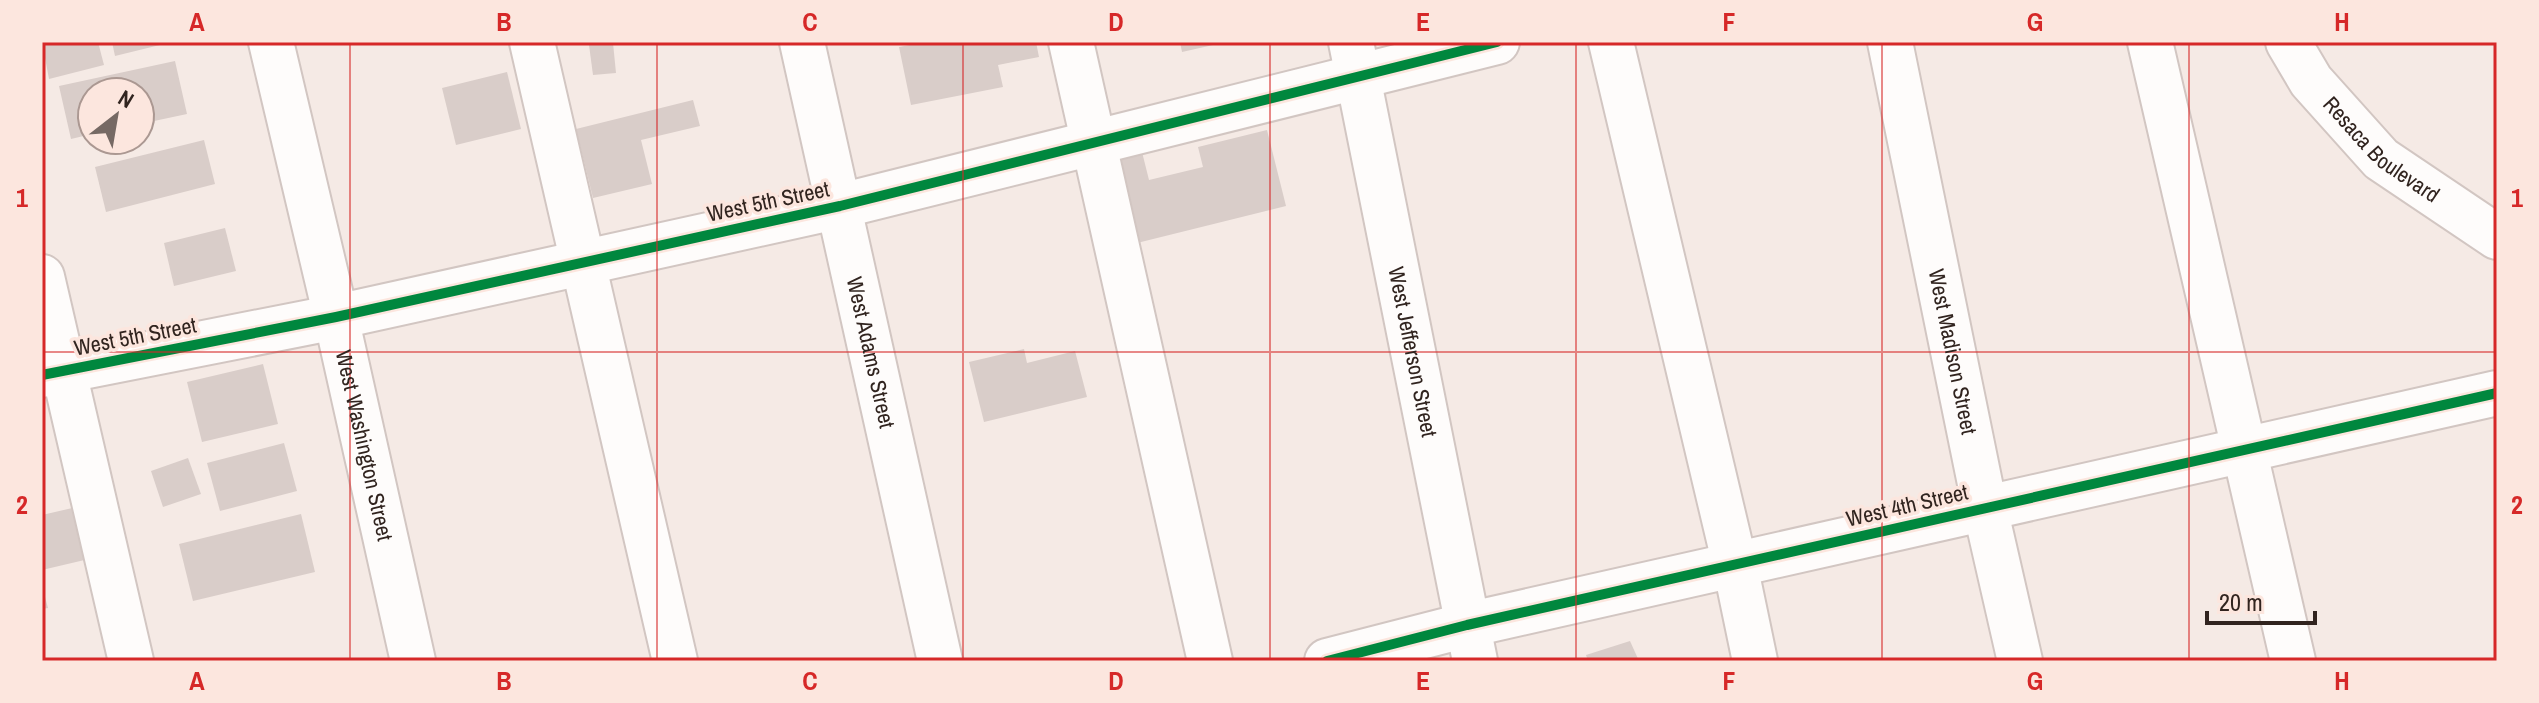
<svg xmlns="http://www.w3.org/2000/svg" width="2539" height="703" viewBox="0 0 2539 703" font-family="'Archivo Narrow',sans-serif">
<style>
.building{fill:#d9cdc9}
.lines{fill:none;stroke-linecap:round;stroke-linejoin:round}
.minor-casing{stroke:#d2c6c2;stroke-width:48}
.minor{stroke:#fefcfb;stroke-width:44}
.cycleway-casing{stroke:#fce6de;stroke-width:15}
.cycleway{stroke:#00873e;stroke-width:10}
.grid{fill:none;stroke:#d62828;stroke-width:2;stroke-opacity:0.55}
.labels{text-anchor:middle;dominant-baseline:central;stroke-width:7;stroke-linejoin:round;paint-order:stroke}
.street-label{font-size:22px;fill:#31241f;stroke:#fce6de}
.neatline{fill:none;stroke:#d62828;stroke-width:3}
.grid-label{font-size:26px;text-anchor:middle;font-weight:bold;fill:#d62828}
</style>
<rect width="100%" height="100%" fill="#f5eae5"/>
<g class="building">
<path d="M42,42h56l6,23 -55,14z"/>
<path d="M112,42h56v1l-53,13z"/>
<path d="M925,42h111l3,15 -41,8 5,22 -92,18 -12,-58z"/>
<path d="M1180,42h41l1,1 -40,9z"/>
<path d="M613,43l3,30 -23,2 -4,-30z"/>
<path d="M175,61l12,53 -47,10v-32h-48v42l-21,5 -12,-53z"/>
<path d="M507,72l14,57 -65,16 -14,-57z"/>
<path d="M693,100l7,26 -59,14 11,44 -59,14 -17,-69z"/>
<path d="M1267,130l19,76 -149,37 -22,-85 27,-6 7,28 54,-13 -5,-20z"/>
<path d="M204,140l11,44 -109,28 -11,-45z"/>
<path d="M225,228l11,43 -62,15 -10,-43z"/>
<path d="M1024,349l3,14 48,-12 12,46 -103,25 -15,-60z"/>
<path d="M263,364l15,60 -76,18 -15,-60z"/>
<path d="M284,443l13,48 -77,20 -13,-48z"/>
<path d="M188,458l13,36 -38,13 -12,-36z"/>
<path d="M81,506l12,52 -51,12v-55z"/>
<path d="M301,514l14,58 -122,29 -14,-57z"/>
<path d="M42,586l6,22 -6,1z"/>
<path d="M1630,641l9,20h-51l-2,-6z"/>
</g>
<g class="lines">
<defs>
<g id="minor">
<path id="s1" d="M271,42l65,275 77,344"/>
<path d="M532,42l143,619"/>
<path id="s2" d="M802,42l138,619"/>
<path d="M1071,42l139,619"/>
<path id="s3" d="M1351,42l124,619"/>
<path d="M1611,42l124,523 20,96"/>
<path id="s4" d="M1890,42l95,466 35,153"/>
<path d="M2150,42l143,619"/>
<path id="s5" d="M2288,42l23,39 70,78 116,78"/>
<path d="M42,277l89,384"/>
<path d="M42,375l294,-58 504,-111 657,-164"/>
<path d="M1327,661l140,-36 1030,-232"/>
</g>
</defs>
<use href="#minor" class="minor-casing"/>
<use href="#minor" class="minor"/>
<defs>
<g id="cycleway">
<path d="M42,375l294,-58 504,-111 657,-164"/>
<path d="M1327,661l140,-36 1030,-232"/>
</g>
</defs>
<use href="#cycleway" class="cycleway-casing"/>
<use href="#cycleway" class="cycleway"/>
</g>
<path class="grid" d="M350,42v619M657,42v619M963,42v619M1270,42v619M1576,42v619M1882,42v619M2189,42v619M42,352h2455"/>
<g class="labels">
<g class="street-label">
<text stroke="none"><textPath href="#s5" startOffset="144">Resaca Boulevard</textPath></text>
<text transform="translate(768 201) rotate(-12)">West 5th Street</text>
<text transform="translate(135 336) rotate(-11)">West 5th Street</text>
<text stroke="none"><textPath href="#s2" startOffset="318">West Adams Street</textPath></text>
<text stroke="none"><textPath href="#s3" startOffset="316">West Jefferson Street</textPath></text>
<text stroke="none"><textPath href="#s4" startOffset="316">West Madison Street</textPath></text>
<text stroke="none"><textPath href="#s1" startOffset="414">West Washington Street</textPath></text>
<text transform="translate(1907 505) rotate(-13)">West 4th Street</text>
</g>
</g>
<rect width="2539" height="703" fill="none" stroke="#fce6de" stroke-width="88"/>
<g transform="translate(116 116) rotate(31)"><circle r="38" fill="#fce6de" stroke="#ab9892" stroke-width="2"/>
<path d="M0-6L14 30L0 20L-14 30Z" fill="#766964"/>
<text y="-12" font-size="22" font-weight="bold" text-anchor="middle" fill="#31241f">N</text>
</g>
<path d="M2207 611v12h108v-12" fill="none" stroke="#31241f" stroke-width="4"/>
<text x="2219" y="611" font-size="24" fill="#31241f" stroke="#fce6de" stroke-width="6" paint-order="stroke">20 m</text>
<rect x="44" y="44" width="2451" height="615" class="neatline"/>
<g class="grid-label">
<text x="197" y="31">A</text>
<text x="504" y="31">B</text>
<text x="810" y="31">C</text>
<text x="1116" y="31">D</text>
<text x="1423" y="31">E</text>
<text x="1729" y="31">F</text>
<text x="2035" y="31">G</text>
<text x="2342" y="31">H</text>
<text x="22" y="207">1</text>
<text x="2517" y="207">1</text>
<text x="22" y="514">2</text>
<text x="2517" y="514">2</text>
<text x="197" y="690">A</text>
<text x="504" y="690">B</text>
<text x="810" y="690">C</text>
<text x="1116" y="690">D</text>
<text x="1423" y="690">E</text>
<text x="1729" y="690">F</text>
<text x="2035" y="690">G</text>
<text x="2342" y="690">H</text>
</g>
</svg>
